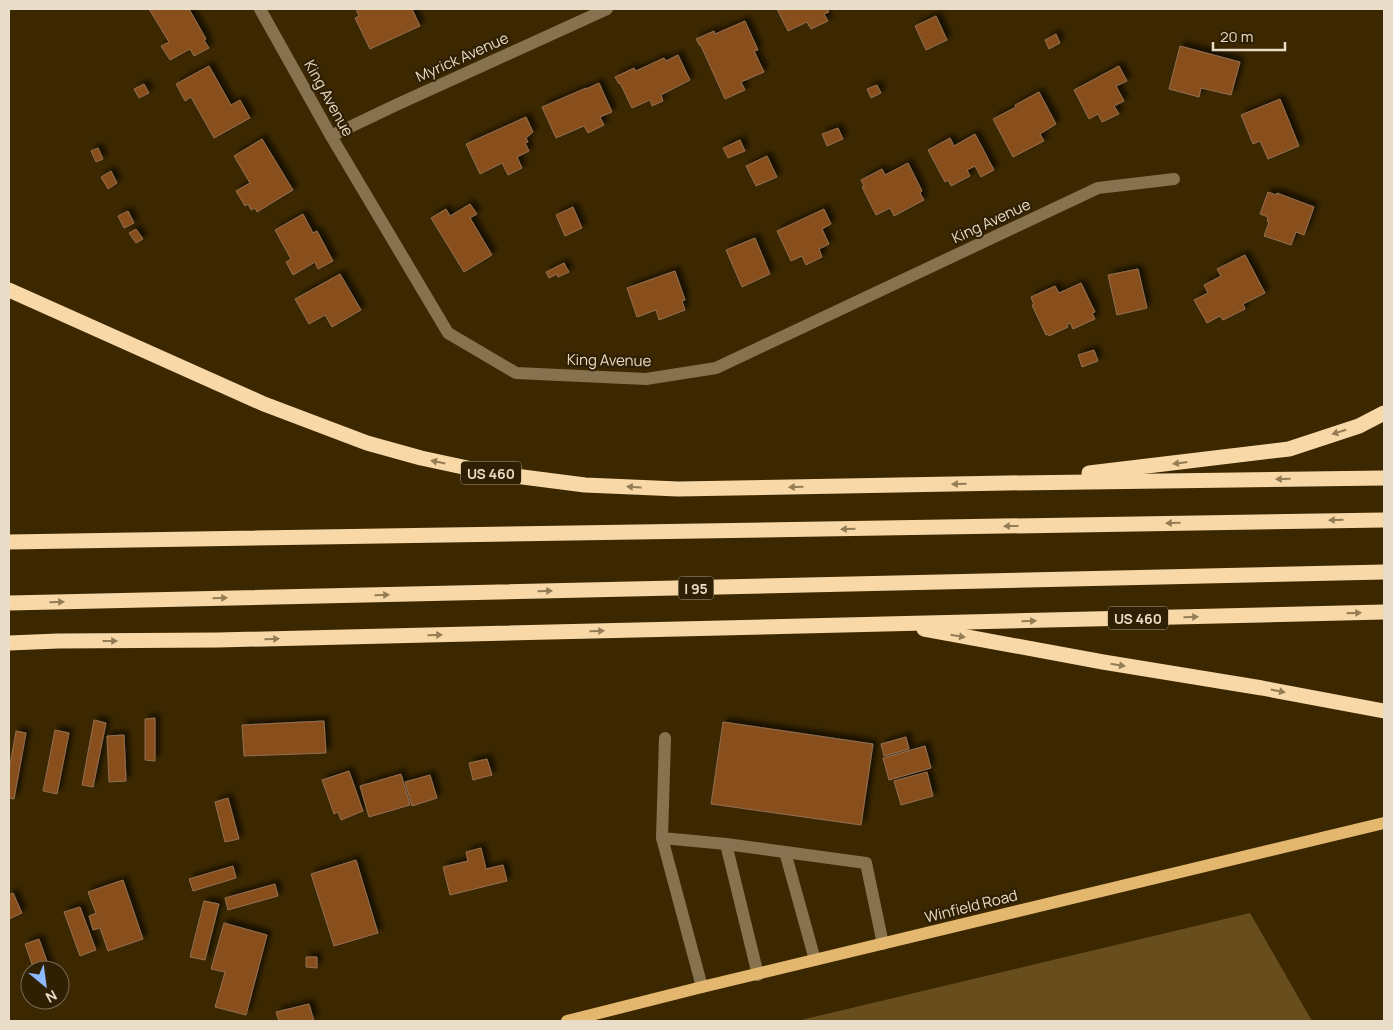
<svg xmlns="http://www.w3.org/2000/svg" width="1393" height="1030" viewBox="0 0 1393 1030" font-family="Manrope,sans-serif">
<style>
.forest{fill:#684d1d}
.building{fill:#88501e;stroke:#936f54;filter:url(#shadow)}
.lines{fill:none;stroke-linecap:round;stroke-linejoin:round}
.minor{stroke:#877250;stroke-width:12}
.major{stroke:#e4b76f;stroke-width:12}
.highway{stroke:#f8d8a6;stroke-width:15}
.oneway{fill:#947c54}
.labels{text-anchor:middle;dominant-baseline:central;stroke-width:4.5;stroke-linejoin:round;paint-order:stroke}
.shield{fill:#2f1f03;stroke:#b1a38d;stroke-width:1}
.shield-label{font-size:14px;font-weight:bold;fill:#e9dcc8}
.street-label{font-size:15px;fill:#e9dcc8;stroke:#2f1f03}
</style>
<defs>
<filter id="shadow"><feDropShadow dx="4.5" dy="-4.5" stdDeviation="2.5" flood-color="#0009"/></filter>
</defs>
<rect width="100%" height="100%" fill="#3c2800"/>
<path class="forest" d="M1250,913l62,108h-515z"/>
<g class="building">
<path d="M149,9h40l17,30 -2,1 5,8 -15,8 -4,-7 -20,11 -9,-14 8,-4z"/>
<path d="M356,9h56l8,17 -50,23 -15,-31 4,-2z"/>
<path d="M777,9h50l2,3 -5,2 4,7 -17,8 -4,-7 -19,9z"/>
<path d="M936,16l11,24 -21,10 -11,-24z"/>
<path d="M745,21l13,29 -4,1 10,21 -23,10 4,8 -20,9 -24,-53h-1l-4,-7 18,-8 1,3z"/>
<path d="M1056,34l4,9 -11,6 -4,-9z"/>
<path d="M1180,46l60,16 -9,33 -30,-7 -2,9 -30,-8z"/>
<path d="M678,55l12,25 -29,15 2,6 -11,5 -2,-6 -18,8 -12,-25 -1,1 -4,-7 19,-9 2,3 28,-13 2,3z"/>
<path d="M209,66l22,39 9,-5 10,18 -36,20 -23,-41 -6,4 -9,-17z"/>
<path d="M1119,66l8,15 -11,5 8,15 -10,5 5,8 -17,8 -4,-8 -9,5 -15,-29z"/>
<path d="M599,83l13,29 -12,5 4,8 -16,8 -4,-7 -28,12 -14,-31 44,-19v1z"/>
<path d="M144,84l5,9 -10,5 -5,-9z"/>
<path d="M877,85l4,8 -10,5 -4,-9z"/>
<path d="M1039,92l17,32 -16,10 4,7 -31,16 -20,-38 23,-12 -1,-2z"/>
<path d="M1280,99l19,47 -31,13 -8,-18 -7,3 -12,-29z"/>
<path d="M526,117l7,15 -7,6 2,4 -3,1 4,8 -12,6 5,11 -14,7 -6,-12 -22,11 -14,-30z"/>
<path d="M838,128l5,11 -16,7 -5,-12z"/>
<path d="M975,134l19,36 -13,7 -6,-11 -8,4 3,6 -19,10 -3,-6 -3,2 -17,-32 22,-12 4,8z"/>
<path d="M262,139l31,51 -36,22 -2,-4 -4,2 -3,-6 -3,2 -9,-15 14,-8 -16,-27z"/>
<path d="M740,140l5,11 -17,7 -5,-10z"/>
<path d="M98,148l5,11 -7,3 -5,-11z"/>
<path d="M767,156l10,21 -21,9 -10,-20z"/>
<path d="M908,163l14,28 -2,2 4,7 -30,16 -4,-8 -14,7 -14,-28 2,-1 -3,-6 21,-11 3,6z"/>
<path d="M111,171l6,12 -9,6 -7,-12z"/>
<path d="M1268,192l8,3 1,-2 37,14 -10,28 -8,-3 -5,13 -27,-9 5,-14 -2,-1 1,-4 -8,-3z"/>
<path d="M470,204l7,10 -7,4 22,37 -28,17 -33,-54 15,-9 4,7z"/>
<path d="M573,207l9,21 -17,8 -9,-21z"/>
<path d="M824,209l7,15 -9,5 7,15 -10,5 3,8 -16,8 -4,-9 -11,5 -14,-30z"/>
<path d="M128,211l6,12 -10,5 -6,-12z"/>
<path d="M303,214l10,19 4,-2 16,30 -15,8 -3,-7 -22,13 -7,-13 5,-3 -16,-29z"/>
<path d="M136,229l7,10 -7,4 -7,-10z"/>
<path d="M755,238l15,36 -28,13 -16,-37z"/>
<path d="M1245,255l20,38 -22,11 2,5 -22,11 -3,-4 -13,7 -13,-23 14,-7 -4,-8 17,-9 -4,-7z"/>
<path d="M564,263l5,9 -11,5 -1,-3 -8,4 -3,-6z"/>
<path d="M1138,269l9,39 -30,7 -9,-40z"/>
<path d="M675,271l10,29 -3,1 3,9 -26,10 -3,-10 -19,7 -10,-29z"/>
<path d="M340,274l21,36 -29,17 -7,-12 -16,9 -14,-25z"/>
<path d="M1081,283l14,29 -3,1 3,6 -22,10 -3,-6 -3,2 1,2 -19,9 -1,-2 -2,1 -14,-30h2l-3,-8 24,-11 4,7z"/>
<path d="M1094,350l4,11 -16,6 -4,-12z"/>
<path d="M155,718v43l-10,-1v-41z"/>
<path d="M94,720l12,3 -13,64 -11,-2z"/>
<path d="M324,721l2,32 -82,3 -2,-31z"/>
<path d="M723,722l150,22 -12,81 -150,-21z"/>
<path d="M55,730l14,3 -12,61 -14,-3z"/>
<path d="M16,731l10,2 -12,66 -5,-1v-27z"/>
<path d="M124,735l2,46 -17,1 -2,-46z"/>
<path d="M906,737l3,12 -25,7 -3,-12z"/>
<path d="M925,746l6,22 -42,12 -6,-22z"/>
<path d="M487,759l5,16 -19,5 -4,-17z"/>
<path d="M349,771l14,40 -22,9 -3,-8 -4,2 -12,-34z"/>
<path d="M927,772l6,24 -32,9 -7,-24z"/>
<path d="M401,774l9,31 -41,12 -9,-31z"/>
<path d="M430,775l7,23 -25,8 -7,-24z"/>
<path d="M228,798l11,41 -14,3 -10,-40z"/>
<path d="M481,848l5,21 17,-4 4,16 -57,14 -7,-28 25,-6 -2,-9z"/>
<path d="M356,860l22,73 -44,13 -23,-72z"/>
<path d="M233,866l3,12 -43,13 -4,-12z"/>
<path d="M123,880l20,59 -35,12 -8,-23 -7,2 -4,-14 7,-3 -8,-21z"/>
<path d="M275,884l3,12 -50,14 -3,-12z"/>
<path d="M13,893l9,20 -13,6v-24z"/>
<path d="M204,901l15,3 -14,56 -15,-3z"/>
<path d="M80,907l16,43 -16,6 -16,-44z"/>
<path d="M224,923l43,12 -21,80 -31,-8 10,-35 -14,-3z"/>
<path d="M39,939l11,31h-16l-9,-26z"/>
<path d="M306,957h11v11l-11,-1z"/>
<path d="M309,1004l5,17h-35l-3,-9z"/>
</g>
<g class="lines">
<g class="minor">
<path d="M260,9l71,127 117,197 68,40 130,6 70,-11 382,-180 76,-9"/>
<path d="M331,136l65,-31 211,-96"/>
<path d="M665,738l-3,100 64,6 140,19 17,81"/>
<path d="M662,838l40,149"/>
<path d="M726,844l32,131"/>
<path d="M785,852l30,108"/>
</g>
<path class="major" d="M567,1021l135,-34 682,-164"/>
<g class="highway">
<path d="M9,290l255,114 103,39 54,15 70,15 94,12 93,4 329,-6 377,-5"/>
<path d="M1089,473l200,-24 70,-23 25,-13"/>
<path d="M9,542l1375,-22"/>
<path d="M9,603l1375,-31"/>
<path d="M924,629l179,33 159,26 122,23"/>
<path d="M9,643l49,-2 160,-1 1166,-28"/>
</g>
</g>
<defs><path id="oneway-solid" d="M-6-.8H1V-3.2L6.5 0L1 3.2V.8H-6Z" transform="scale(1.25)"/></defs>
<g class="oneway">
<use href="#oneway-solid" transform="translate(1339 432) rotate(162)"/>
<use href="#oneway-solid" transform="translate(438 462) rotate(-168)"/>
<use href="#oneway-solid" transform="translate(1180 463) rotate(173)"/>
<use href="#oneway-solid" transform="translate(1283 479) rotate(179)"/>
<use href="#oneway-solid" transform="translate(959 484) rotate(179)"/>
<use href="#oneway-solid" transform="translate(634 487) rotate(-177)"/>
<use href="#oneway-solid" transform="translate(796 487) rotate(179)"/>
<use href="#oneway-solid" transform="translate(1336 520) rotate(179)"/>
<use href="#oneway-solid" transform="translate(1173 523) rotate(179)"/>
<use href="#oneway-solid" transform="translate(1011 526) rotate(179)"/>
<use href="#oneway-solid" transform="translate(848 529) rotate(179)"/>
<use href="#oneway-solid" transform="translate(545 591) rotate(-1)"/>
<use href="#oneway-solid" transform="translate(382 595) rotate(-1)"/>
<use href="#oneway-solid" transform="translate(220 598) rotate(-1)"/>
<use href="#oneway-solid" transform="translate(57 602) rotate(-1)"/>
<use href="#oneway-solid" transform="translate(1354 613) rotate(-1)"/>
<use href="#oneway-solid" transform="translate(1191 617) rotate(-1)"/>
<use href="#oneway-solid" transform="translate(1029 621) rotate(-1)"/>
<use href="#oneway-solid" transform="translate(597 631) rotate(-1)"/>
<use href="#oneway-solid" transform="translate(435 635) rotate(-1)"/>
<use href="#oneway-solid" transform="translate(958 636) rotate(10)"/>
<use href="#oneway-solid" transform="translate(272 639) rotate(-1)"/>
<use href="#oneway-solid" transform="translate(110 641)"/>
<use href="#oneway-solid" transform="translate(1118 665) rotate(9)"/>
<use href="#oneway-solid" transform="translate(1278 691) rotate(11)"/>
</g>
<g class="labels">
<g class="shield">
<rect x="461" y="461.5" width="60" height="23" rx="4"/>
<rect x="678.5" y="576.5" width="35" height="23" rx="4"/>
<rect x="1108" y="606.5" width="60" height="23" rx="4"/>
</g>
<g class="shield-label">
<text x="491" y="473">US 460</text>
<text x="696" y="588">I 95</text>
<text x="1138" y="618">US 460</text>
</g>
<g class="street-label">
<text transform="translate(462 57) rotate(-24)">Myrick Avenue</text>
<text transform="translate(329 98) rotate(61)">King Avenue</text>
<text transform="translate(991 221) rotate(-25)">King Avenue</text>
<text transform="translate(609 360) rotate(1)">King Avenue</text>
<text transform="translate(971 906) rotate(-14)">Winfield Road</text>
</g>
</g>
<rect width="1393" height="1030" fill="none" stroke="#e9dcc8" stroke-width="20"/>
<g transform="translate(45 985) rotate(151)"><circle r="24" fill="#2f1f03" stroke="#796b52"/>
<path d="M0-4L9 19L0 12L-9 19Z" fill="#8db9fc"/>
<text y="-8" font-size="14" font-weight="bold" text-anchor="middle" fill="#e9dcc8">N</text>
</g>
<path d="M1213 42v8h72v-8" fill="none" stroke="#e9dcc8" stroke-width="2.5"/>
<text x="1220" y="42" font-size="15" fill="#e9dcc8" stroke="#2f1f03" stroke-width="4" paint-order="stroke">20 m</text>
</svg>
